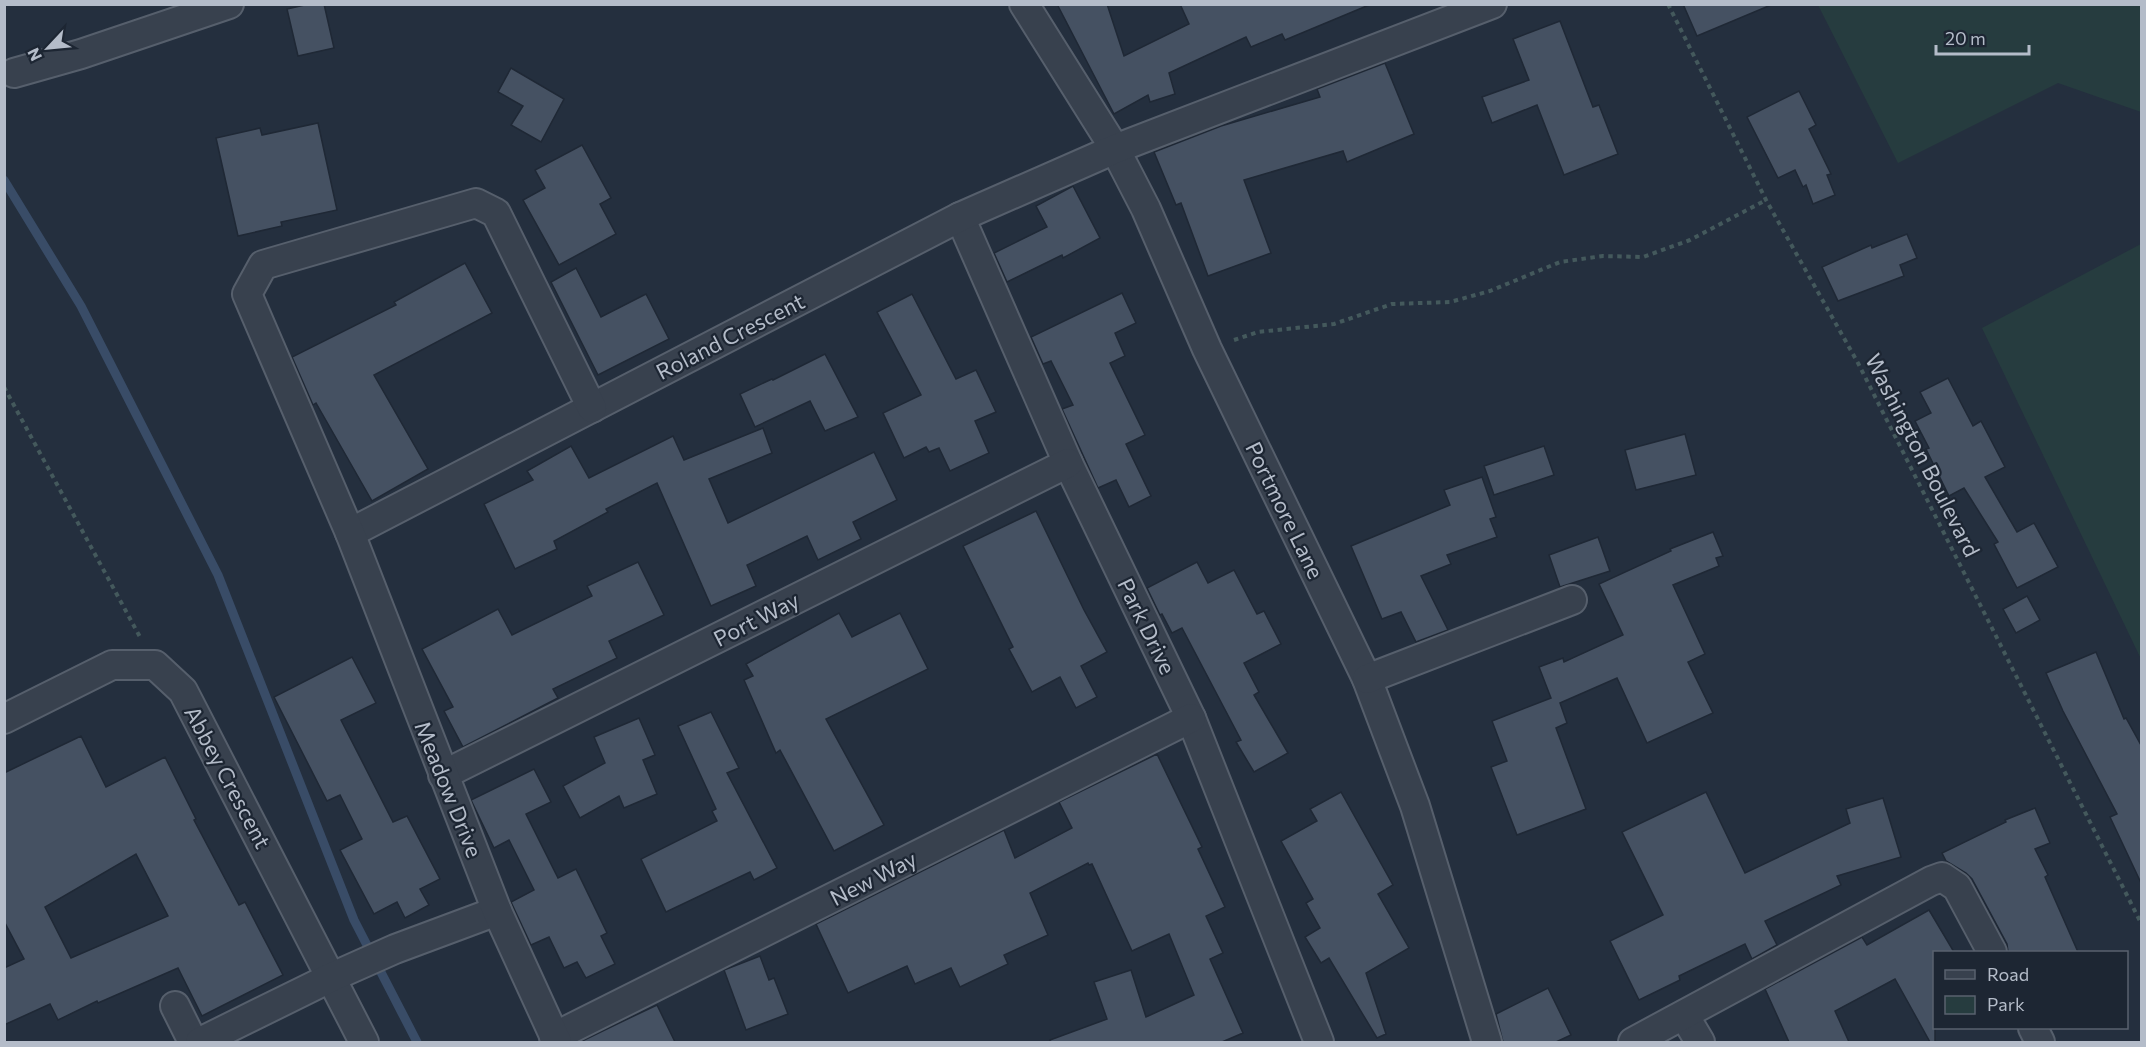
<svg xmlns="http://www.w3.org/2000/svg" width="2146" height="1047" viewBox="0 0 2146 1047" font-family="Commissioner,sans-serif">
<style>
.green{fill:#263c3f}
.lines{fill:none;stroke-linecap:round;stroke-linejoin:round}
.stream{stroke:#394c67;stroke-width:9}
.building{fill:#455162;stroke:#1f2835;stroke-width:1.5;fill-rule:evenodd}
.minor-casing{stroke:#565f6c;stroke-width:32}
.path{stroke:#44595c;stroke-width:4;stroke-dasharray:4.5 4.5;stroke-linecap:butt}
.minor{stroke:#38414e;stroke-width:28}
.labels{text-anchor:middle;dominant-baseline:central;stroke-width:4.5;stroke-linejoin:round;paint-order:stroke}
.street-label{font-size:22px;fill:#b4bcc9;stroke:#1d2633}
</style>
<rect width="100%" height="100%" fill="#242f3e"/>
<g class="green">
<path d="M1818,5h323v107l-83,-29 -160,80z"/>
<path d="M2141,244v415l-159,-331z"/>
</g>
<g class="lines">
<path class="stream" d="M4,180l77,126 137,269 136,345 63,122"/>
</g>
<g class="building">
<path d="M309,4h15l10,44 -36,8 -11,-47z"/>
<path d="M1057,4h50l17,52 65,-32 -9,-20 189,1 -84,35 -3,-6 -31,13 -5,-10 -77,36 6,21 -25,8 -2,-7 -34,19z"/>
<path d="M1683,4h88v1l-74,31z"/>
<path d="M1560,21l33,86 6,-2 19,49 -54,21 -27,-70 -45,18 -10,-26 47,-17 -16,-41z"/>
<path d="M1385,63l29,71 -67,28 -4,-11 -99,29 27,73 -63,23 -27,-73 -5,2 -22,-53 67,-26 99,-29 -3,-8z"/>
<path d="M511,68l53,31 -23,43 -30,-17 12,-19 -25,-14z"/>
<path d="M1799,91l17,34 -7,4 22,45 -4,1 8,20 -22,9 -7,-19 -3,2 -8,-17 -17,8 -31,-61z"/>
<path d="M318,123l19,87 -56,12 1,4 -44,10 -22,-98 44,-10 2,7z"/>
<path d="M582,145l29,53 -11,6 16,30 -57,31 -36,-65 22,-12 -10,-18z"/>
<path d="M1073,186l27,52 -37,20 -1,-3 -55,27 -13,-29 53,-26 -11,-21z"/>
<path d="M1907,234l10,24 -17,7 4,11 -66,25 -16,-34 49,-22 1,3z"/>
<path d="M465,263l27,50 -118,62 54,94 -56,32 -56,-98 -3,2 -21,-48 104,-52 -2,-3z"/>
<path d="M576,268l25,49 45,-23 23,45 -71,36 -47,-93z"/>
<path d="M1122,293l14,30 -21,10 10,23 -15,7 35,72 -19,9 25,52 -22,11 -13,-27 -18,8 -36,-79 11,-4 -22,-44 -8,3 -12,-27z"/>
<path d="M912,294l44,85 20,-9 20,42 -21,9 14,32 -39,18 -11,-23 -10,4 -3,-5 -22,11 -21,-45 38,-18 -44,-83z"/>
<path d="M825,354l33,63 -33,14 -15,-30 -55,26 -15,-33 32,-15 1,1z"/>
<path d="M1948,378l25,48 8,-5 24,46 -20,10 32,55 17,-9 24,44 -41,21 -23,-44 4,-2 -34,-54 -15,8 -23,-47 3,-1 -14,-27 16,-8 -11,-21z"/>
<path d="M763,428l9,25 -63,26 19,44 146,-71 23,48 -44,22 8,17 -43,21 -11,-24 -60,29 9,21 -45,20 -54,-123 -51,26 2,3 -54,29 3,8 -42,20 -31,-65 49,-24 -6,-9 44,-25 18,32 84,-42 11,24z"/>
<path d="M1685,434l11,41 -60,15 -11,-40z"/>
<path d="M1544,446l10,29 -60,20 -10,-29z"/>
<path d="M1482,477l14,40 -6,2 7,18 -50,18 4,9 -30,12 27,54 -32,12 -15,-30 -19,7 -31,-73 99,-41 -6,-15z"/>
<path d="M1036,511l48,99 23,42 -26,14 16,31 -21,11 -16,-31 -28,15 -23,-43 4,-2 -50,-101z"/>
<path d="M1713,532l10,24 -7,2 3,8 -46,19 32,69 -17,8 25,51 -66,30 -30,-65 -57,25 7,20 -11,5 30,81 -69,26 -26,-68 16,-6 -15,-40 59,-23 -12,-31 24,-9 1,4 59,-27 -24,-51 72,-33 -1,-2z"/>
<path d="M1598,537l12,34 -50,16 -11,-32z"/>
<path d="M638,562l26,53 -55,26 8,17 -64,31 5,9 -95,49 -19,-36 9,-4 -31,-58 76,-40 14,26 80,-39 -5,-10z"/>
<path d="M1197,562l11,21 26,-13 23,44 7,-3 17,33 -37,19 15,29 -5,3 34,58 -34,19 -18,-30 5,-2 -59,-112 -10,5 -10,-19 -2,1 -13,-27z"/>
<path d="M2027,596l13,24 -24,13 -13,-24z"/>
<path d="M839,613l13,24 48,-24 28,56 -102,50 58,106 -50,26 -54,-101 -4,3 -32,-73 9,-4 -7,-12z"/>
<path d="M2096,652l28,67 2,-1 16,29v138l-32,-68 7,-3 -54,-103 -17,-38z"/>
<path d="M352,657l24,46 -35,17 52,102 14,-6 33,63 -20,10 9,16 -24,13 -8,-16 -23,12 -34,-64 22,-11 -22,-44 -13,6 -53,-104z"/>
<path d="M711,712l28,56 -12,5 50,95 -23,12 -4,-8 -84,40 -25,-53 76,-38 -5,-10 4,-2 -38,-83z"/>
<path d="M639,718l16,37 -12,5 14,34 -33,14 -5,-12 -39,22 -17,-32 42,-23 -11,-26z"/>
<path d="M81,736l25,51 59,-30 31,62 -2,1 45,85 6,-3 38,73 -81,41 -24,-48 -80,35 -1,-2 -39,19 -8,-16 -46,21v-57l20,-9 -20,-38v-148zM136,854l32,62 -97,42 -26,-51z"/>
<path d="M1157,754l45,93 -4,2 27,58 -19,9 17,37 -13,6 33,74 -21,9h-172v-2l57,-21 -13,-37 37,-12 15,47 48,-22 -25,-61 -37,17 -40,-87 -3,1 -1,-2 -58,30 18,42 -44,20 4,9 -48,23 -9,-19 -36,16 -8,-18 -59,27 -32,-69 188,-94 11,28 57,-30 -13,-26z"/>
<path d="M534,769l17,33 -25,12 32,64 18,-9 31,64 -6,3 14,28 -29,14 -9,-16 -13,6 -15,-31 -18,8 -20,-43 23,-12 -25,-50 -15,8 -23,-48z"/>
<path d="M1341,792l52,93 -15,9 31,54 -43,25 20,61 -9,4 -48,-80 -8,5 -16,-26 15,-9 -14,-25 7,-4 -32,-58 36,-20 -7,-12z"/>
<path d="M1706,792l39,81 105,-50 -4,-14 37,-11 18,59 -64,19 4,9 -76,36 12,24 -25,14 -7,-15 -66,32 1,4 -41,20 -29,-59 53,-26 -41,-83z"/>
<path d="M2035,808l15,35 -15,6 13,26 -3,2 33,75h-70l-1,-8 -35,-65 -6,-6 -20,-12 -4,-8 64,-31 -1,-2z"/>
<path d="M1929,910l25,42h-19v90h-5l-35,-63 -60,32 14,31h-60l-24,-53 97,-52 5,8z"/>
<path d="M760,956l9,24 5,-2 14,36 -42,16 -22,-60z"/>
<path d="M1548,988l23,47 -15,7h-53l-7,-28z"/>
<path d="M657,1005l18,37h-95l37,-18z"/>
</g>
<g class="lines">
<defs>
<g id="minor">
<path d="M1024,4l91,145 31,60 61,140 160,330 48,127 72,236"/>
<path d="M14,73l67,-19 148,-50"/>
<path d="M960,217l108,246 123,255 128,324"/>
<path d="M350,533l610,-316 155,-68 377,-145"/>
<path d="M1367,679l205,-79"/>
<path d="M4,719l108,-54h43l28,26 181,351"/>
<path d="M443,775l625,-312"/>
<path d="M175,1006l18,36"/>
<path d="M1684,1015l16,27"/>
<path d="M2033,1028l7,14"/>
<path d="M554,1037l637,-319"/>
<path d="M200,1042l132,-65 63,-28 102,-38"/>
<path d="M557,1042l-60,-131 -147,-378 -103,-239 16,-29 213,-62 20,10 96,195"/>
<path d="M1633,1042l298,-161 11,-4 15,10 35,65"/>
</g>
</defs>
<use href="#minor" class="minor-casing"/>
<g class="path">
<path d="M1668,4l98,196 92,163 284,562"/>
<path d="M1234,340l24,-8 76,-8 58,-20 58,-2 40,-11 70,-29 43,-6 40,1 47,-17 76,-40"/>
<path d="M4,387l136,250"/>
</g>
<use href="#minor" class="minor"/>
</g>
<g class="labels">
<g class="street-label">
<text transform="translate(730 336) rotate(-27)">Roland Crescent</text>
<text transform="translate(1923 455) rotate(63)">Washington Boulevard</text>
<text transform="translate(1285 510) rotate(64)">Portmore Lane</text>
<text transform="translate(756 619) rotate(-27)">Port Way</text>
<text transform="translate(1147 626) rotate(64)">Park Drive</text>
<text transform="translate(228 777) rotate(62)">Abbey Crescent</text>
<text transform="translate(449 789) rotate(68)">Meadow Drive</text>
<text transform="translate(873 878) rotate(-27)">New Way</text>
</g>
</g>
<rect width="2146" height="1047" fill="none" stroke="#b4bcc9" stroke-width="12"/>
<rect x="1933" y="951" width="195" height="78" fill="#1d2633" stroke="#59626f" stroke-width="1.5"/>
<rect x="1945" y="970" width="30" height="9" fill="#38414e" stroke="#59626f" stroke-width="1.5"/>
<text x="1987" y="981" font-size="18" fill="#b4bcc9">Road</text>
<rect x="1945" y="996" width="30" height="18" fill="#263c3f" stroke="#59626f" stroke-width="1.5"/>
<text x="1987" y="1011" font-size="18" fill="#b4bcc9">Park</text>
<g transform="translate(48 48) rotate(244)" stroke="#1d2633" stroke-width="4.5" paint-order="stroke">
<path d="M0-4.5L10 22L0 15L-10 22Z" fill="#b4bcc9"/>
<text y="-9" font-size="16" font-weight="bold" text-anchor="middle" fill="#b4bcc9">N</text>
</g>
<path d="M1936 45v9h93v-9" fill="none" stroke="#b4bcc9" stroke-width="3"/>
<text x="1945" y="45" font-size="18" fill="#b4bcc9" stroke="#1d2633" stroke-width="4.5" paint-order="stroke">20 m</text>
</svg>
